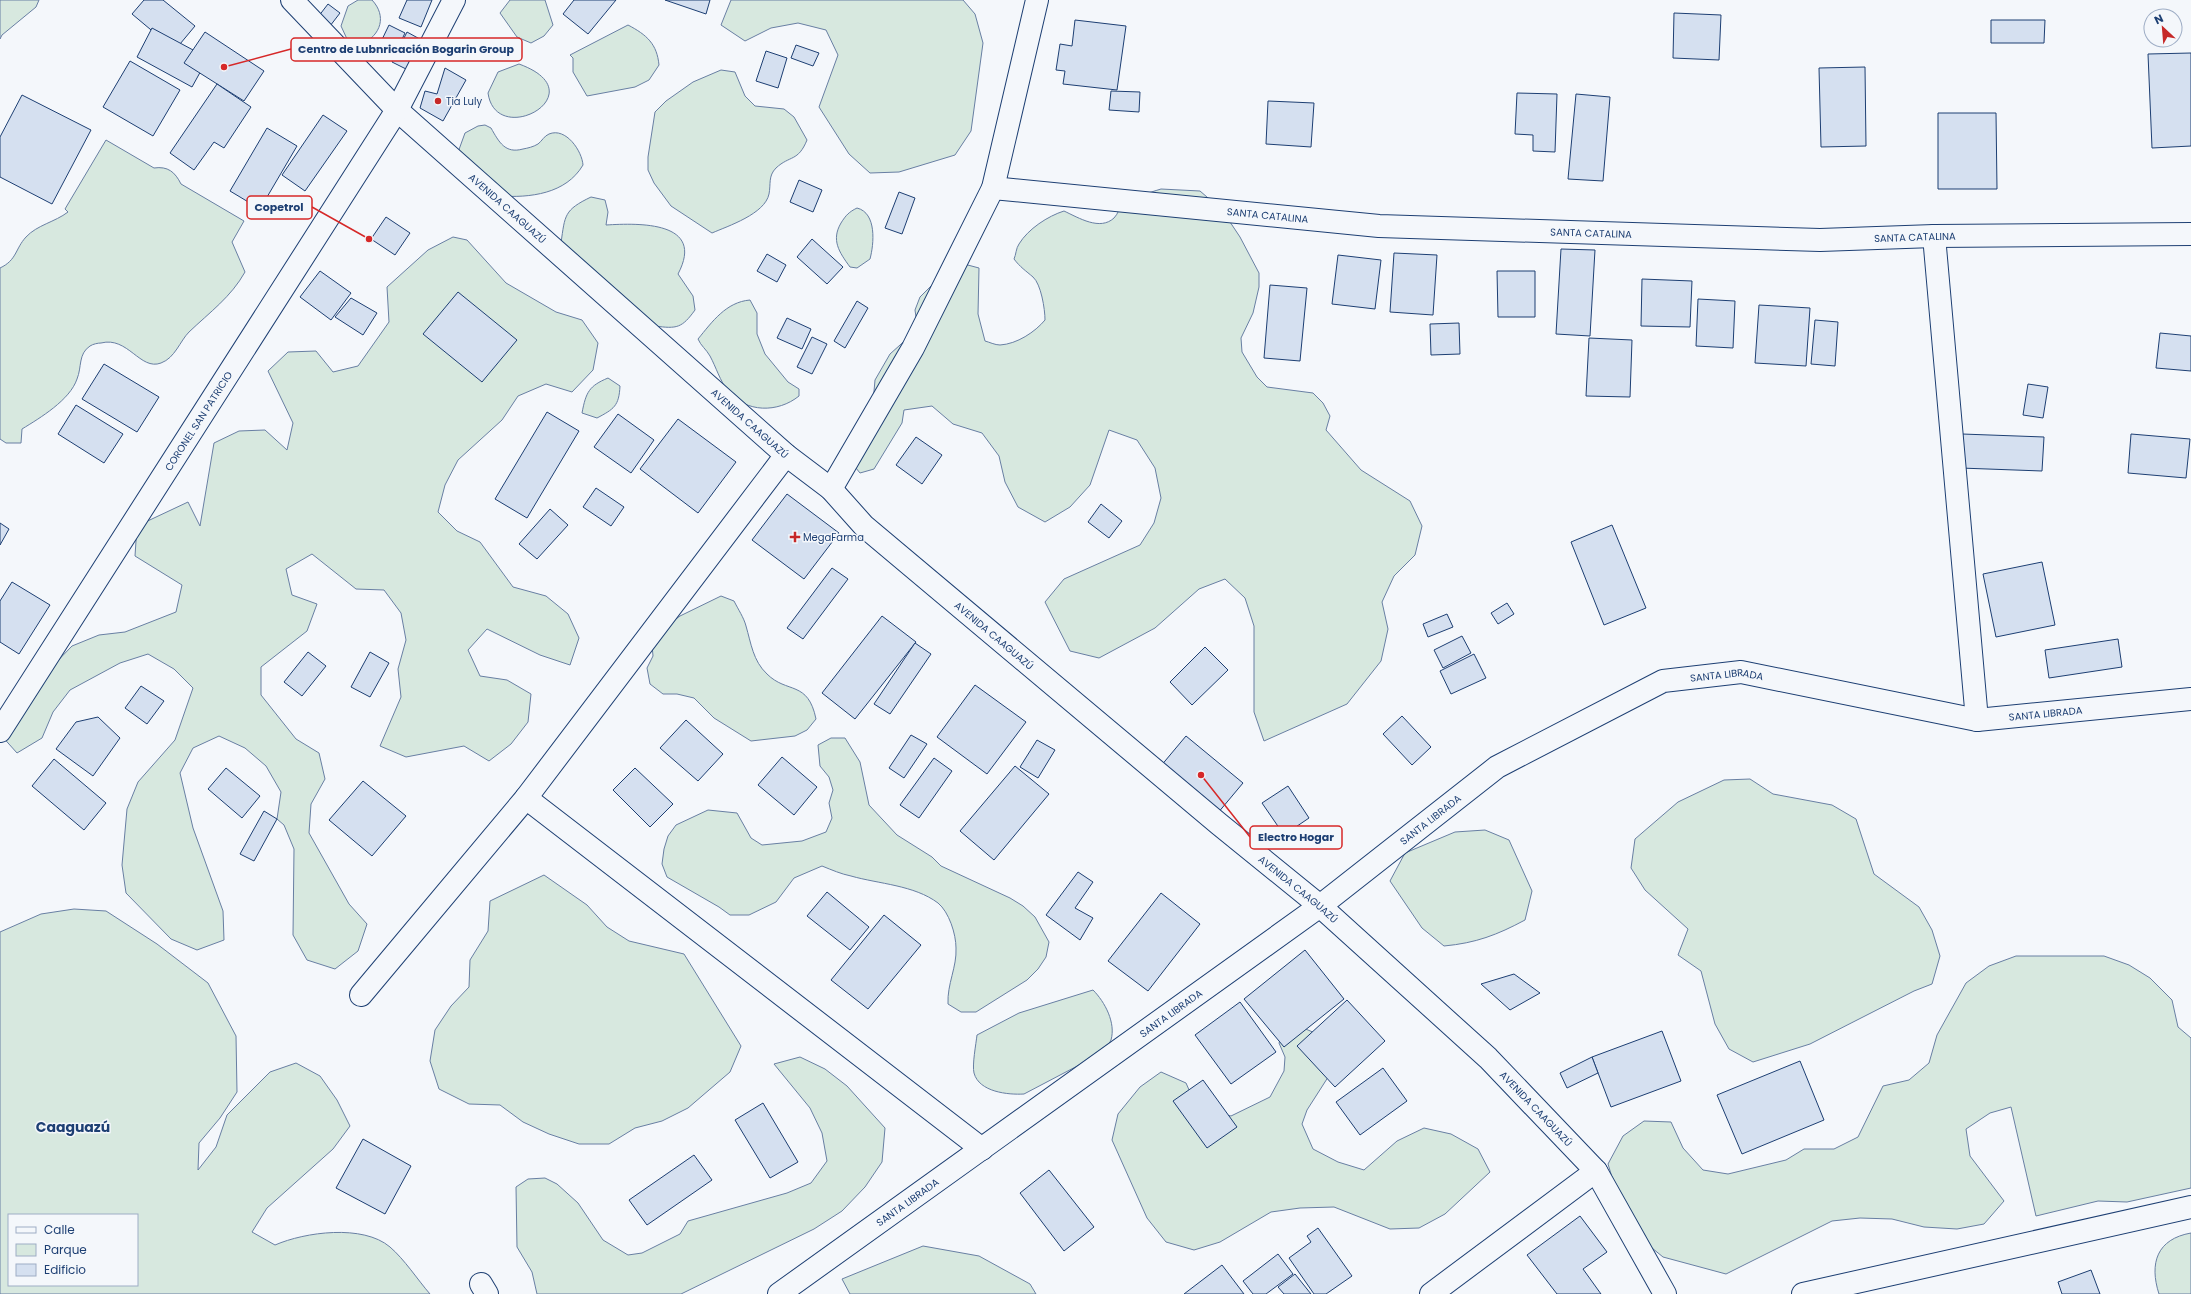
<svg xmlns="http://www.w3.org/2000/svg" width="2191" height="1294" viewBox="0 0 2191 1294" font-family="Poppins,sans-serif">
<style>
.green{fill:#d7e8df;stroke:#687fa3;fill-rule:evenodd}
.building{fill:#d5e0f0;stroke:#1d3f73}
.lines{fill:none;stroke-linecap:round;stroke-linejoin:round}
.minor-casing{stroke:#1d3f73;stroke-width:24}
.minor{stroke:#f4f7fb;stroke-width:22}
.poi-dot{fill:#c62828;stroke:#f4f7fb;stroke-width:1.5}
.labels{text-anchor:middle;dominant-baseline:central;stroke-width:3;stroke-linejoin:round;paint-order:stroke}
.poi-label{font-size:10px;fill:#1d3f73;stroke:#f4f7fb;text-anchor:start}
.street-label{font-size:10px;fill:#1d3f73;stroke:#f4f7fb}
.district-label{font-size:14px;font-weight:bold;fill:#1d3f73;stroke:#f4f7fb}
.leader{fill:none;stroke:#d62828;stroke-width:1.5}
.callout-dot{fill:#d62828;stroke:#f4f7fb;stroke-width:1.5}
.callout{fill:#f4f7fb;stroke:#d62828;stroke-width:1.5}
.callout-label{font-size:11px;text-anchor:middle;font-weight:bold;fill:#1d3f73}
</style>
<rect width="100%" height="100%" fill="#f4f7fb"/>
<g class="green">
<path d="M0,0h39l-3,7 -34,28 -2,4z"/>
<path d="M358,0h14c15,16 9,35 -10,44l-15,-5 -6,-13 7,-20z"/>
<path d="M510,0h35l8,25 -9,11 -13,7 -14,-6 -17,-24z"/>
<path d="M731,0h232l12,14 8,29 -12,88 -16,24 -56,17 -29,1 -21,-19 -30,-47 19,-52 -12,-25 -28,-7 -27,5 -26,13 -24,-16z"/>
<path d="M628,25c19,10 29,19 31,40l-10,15 -14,7 -48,9 -14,-24v-14l-3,-3z"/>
<path d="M519,64c80,29 -23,86 -31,29l10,-21z"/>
<path d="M721,70l14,2 10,24 10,10 29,3 10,8 13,23c-9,22 -17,15 -31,28 -8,8 -5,16 -7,26 -4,20 -41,32 -57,39l-41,-27 -17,-23 -6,-13v-13l7,-45 11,-11 27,-19z"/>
<path d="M485,125l6,3c8,14 14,26 32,21 5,-1 10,-2 15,-5 4,-3 6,-8 11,-10 17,-7 33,17 34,31 -17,29 -53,33 -84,31l-42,-41 8,-22 13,-7z"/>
<path d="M106,140l48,28c14,-2 21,4 27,16l63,37 -12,21 13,30c-14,25 -35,40 -56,60 -9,9 -14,26 -28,31 -21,8 -33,-27 -60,-20 -3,0 -8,1 -11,3 -12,8 -8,21 -13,33 -7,21 -37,39 -55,50l-1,14h-15l-6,-4v-171c17,-8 15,-19 26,-31 11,-12 29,-15 42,-25l-3,-3z"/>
<path d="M1161,189l39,2 22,19 18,27 19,36v14l-6,26 -12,25 1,14 15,25 10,10 46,6 10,10 7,13 -4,14 35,40 49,31 12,25 -7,29 -21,21 -12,26 6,27 -7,32 -34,43 -83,37 -10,-29v-86l-9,-28 -20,-19 -26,10 -44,39 -56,30 -29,-7 -25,-49 19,-23 76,-34 14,-22 7,-25 -6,-30 -18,-28 -28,-10 -19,55 -20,22 -25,15 -27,-15 -13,-25 -6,-26 -17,-23 -29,-9 -21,-18 -28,4 -2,13 -28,46 -14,4 -9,-11 20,-37 4,-45 15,-26 20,-18 7,-12 -2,-14 5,-13 20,-20 24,-13 15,4 -1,46 7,27c4,1 10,4 15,4 17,-1 35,-13 45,-25 0,-11 -4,-36 -12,-43 -7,-6 -13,-10 -19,-18 2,-4 2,-11 5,-15 9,-15 29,-28 45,-33 15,7 36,20 50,7 4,-4 5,-10 9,-13 12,-8 25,-12 38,-16z"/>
<path d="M591,197l14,3 3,12 -2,13c33,-2 100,-4 72,49l15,22 2,14c-13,18 -18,19 -40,16l-94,-83c4,-28 3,-33 30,-46z"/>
<path d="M857,208c20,5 17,36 13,51l-13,9 -7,-1c-11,-15 -19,-27 -9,-44 5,-8 8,-11 16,-15z"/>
<path d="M453,237l14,3 39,43 50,29 26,8 16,23 -5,27 -21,22 -26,-8 -28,12 -16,24 -44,40 -13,25 -7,27 19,19 23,11 33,45 33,9 22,18 11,24 -9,27 -30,-10 -53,-26 -19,21 12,26 27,4 24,14 -3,28 -17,22 -22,17 -25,-15 -58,11 -26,-11 21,-49 -3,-28 8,-29 -5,-27 -17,-23 -28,-1 -44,-35 -26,15 6,26 25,9 -10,27 -46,36v28l35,44 23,14 6,26 -14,25 -2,29 40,71 18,20 -9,27 -23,18 -28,-9 -14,-25 1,-86 -10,-24 -7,-6 4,-27 -15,-26 -21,-18 -26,-12 -26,12 -13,25 13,55 30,83 1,29 -27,10 -26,-11 -45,-46 -4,-28 5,-56 11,-27 37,-42 18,-52 -19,-19 -26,-15 -28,9 -50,27 -17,22 -11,26 -25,15 -17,-19 12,-26 60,-62 27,-11 26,-3 51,-20 6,-27 -47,-29 2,-30 51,-24 12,24 14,-83 25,-12 26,-1 22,20 6,-27 -25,-52 20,-19 28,-1 17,21 25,-6 31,-44 -2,-35 41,-37z"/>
<path d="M750,300l7,13v21l8,20 23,28 11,7v7c-21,17 -53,17 -71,-5 -8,-10 -12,-24 -18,-35 -4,-7 -9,-10 -12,-17 14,-17 28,-37 52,-39z"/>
<path d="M608,378l12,8c-1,20 -6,23 -23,32l-15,-5c4,-21 7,-27 26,-35z"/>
<path d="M721,596l13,5c4,8 10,17 12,25 5,17 7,35 21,48 20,20 41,6 49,45l-9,11 -12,6 -44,5 -37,-23 -20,-20 -17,-4h-14l-13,-10 -3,-16 6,-12 -1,-11 6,-13 22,-16z"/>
<path d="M831,738h14l15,24 9,43 28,30 35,22 9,9 69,32 13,8 12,11 14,25 -3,15 -8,12 -11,11 -51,32h-15l-13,-8c-1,-20 9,-37 8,-56 0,-14 -7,-36 -18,-45 -24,-18 -59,-19 -87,-27 -10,-2 -19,-6 -29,-10l-28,12 -18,24 -27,13h-19l-11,-8 -52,-30 -5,-13 2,-15 4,-13 8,-11 32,-15 29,3 14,25 11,7 40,-4 24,-9 6,-14 -3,-15 4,-13 -4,-13 -9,-11 -2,-21z"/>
<path d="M1750,779l23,15 59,11 24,14 18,55 45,33 13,23 8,26 -8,28 -18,7 -104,53 -57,18 -24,-13 -14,-25 -14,-53 -23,-16 10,-26 -43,-39 -14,-22 4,-29 43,-37 46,-22z"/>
<path d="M1485,830l24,10 23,51 -7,29c-28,15 -49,23 -81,26l-22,-18 -32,-47 15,-28 50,-21z"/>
<path d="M544,875l43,30 20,22 22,14 55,13 57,92 -11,26 -42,36 -26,13 -27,7 -26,16h-30l-30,-10 -26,-12 -23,-17 -31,-1 -30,-15 -9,-28 5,-31 16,-24 18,-19 1,-27 18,-29 2,-30z"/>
<path d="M74,909l32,2 51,33 51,39 28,53 1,56 -17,26 -21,25 -1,27 18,-23 11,-32 43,-43 26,-9 24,13 17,24 13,26 -17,23 -66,59 -15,24 23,13c30,-13 88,-21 115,2 15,13 27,32 40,47h-430v-362l41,-18zM9,1215h128v70h-128z"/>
<path d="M2016,956h88l25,9 21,13 22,22 6,27 13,11v150l-64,14 -29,-1 -62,15 -25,-109 -21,6 -24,16 4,27 34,45 -20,23 -27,5 -33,-2 -32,-8 -32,-1 -28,3 -106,53 -63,-17 -22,-18 -17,-22 -16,-53 15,-28 21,-15 27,1 12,26 20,22 25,4 58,-14 18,-11h30l24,-12 25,-51 26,-6 20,-17 8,-28 29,-52 23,-17z"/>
<path d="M1093,990c12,12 23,33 18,50 -2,5 -6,9 -9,13l-78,41c-16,1 -45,-2 -50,-21 -2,-8 2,-29 3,-38l42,-22z"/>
<path d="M1301,1027l14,6 17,38 -25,39 -5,14 11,25 25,13 26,8 33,-29 27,-13 27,6 27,15 12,23 -45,42 -26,14 -29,1 -56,-22 -34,1 -29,4 -51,30 -26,8 -28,-8 -19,-24 -35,-78 6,-26 22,-27 21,-15 25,11 11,25 34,8 39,-19 14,-26 1,-14 -6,-14 5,-12z"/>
<path d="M800,1057l25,12 22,17 38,42 -3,34 -17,25 -23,24 -28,18 -133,65h-144l-5,-22 -15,-25 -1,-60 12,-8 17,-1 12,6 21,19 25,37 25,15 14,-2 38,-19 8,-13 99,-28 24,-10 16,-22 -5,-28 -12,-25 -36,-44z"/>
<path d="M2191,1233v61h-32c-10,-31 -2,-55 32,-61z"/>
<path d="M923,1246l56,10 51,28 6,10h-186l-8,-15z"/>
</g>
<g class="building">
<path d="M144,0h19l32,26 -20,24 -43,-36z"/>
<path d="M407,0h25l-11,27 -22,-9z"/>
<path d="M574,0h42l-28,34 -25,-20z"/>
<path d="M665,0h45l-4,14z"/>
<path d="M328,4l12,9 -10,13 -12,-9z"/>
<path d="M1674,13l47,2 -2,45 -46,-2z"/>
<path d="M1075,20l51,6 -9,64 -54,-6 2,-13 -9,-1 4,-26 12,2z"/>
<path d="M1991,20h54l-1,23h-53z"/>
<path d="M389,25l16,8 -13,27 -16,-8z"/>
<path d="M152,28l56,30 -16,29 -55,-30z"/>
<path d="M205,32l59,39 -20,30 -60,-38z"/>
<path d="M407,32l20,11 -15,29 -20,-10z"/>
<path d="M796,45l23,8 -6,13 -22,-8z"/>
<path d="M766,51l21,7 -9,30 -22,-7z"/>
<path d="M2191,53v93l-39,2 -4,-94z"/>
<path d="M130,61l50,29 -27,46 -50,-29z"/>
<path d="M1865,67l1,79 -45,1 -2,-79z"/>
<path d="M445,68l21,12 -23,41 -23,-13 5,-17 12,3z"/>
<path d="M217,84l34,23 -27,41 -10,-6 -20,28 -24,-17z"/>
<path d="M1111,91l29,1 -1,20 -30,-2z"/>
<path d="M1517,93l40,1 -2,58 -22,-1v-16l-18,-1z"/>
<path d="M1576,94l34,3 -7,84 -35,-2z"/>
<path d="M22,95l69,35 -39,74 -52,-27v-40z"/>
<path d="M1268,101l46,2 -3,44 -45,-3z"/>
<path d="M1938,113h58l1,76h-59z"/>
<path d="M323,115l24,16 -42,60 -23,-16z"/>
<path d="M267,128l30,18 -37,63 -30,-18z"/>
<path d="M799,180l23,10 -9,22 -23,-10z"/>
<path d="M899,192l16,6 -13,36 -17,-6z"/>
<path d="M386,217l24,16 -15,22 -24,-16z"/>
<path d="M812,239l31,28 -16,17 -30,-27z"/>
<path d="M1561,249l34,1 -5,86 -34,-2z"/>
<path d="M1394,253l43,2 -4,60 -43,-3z"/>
<path d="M767,254l19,11 -9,17 -20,-11z"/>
<path d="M1338,255l43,5 -6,49 -43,-5z"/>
<path d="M320,271l31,22 -20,27 -31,-23z"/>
<path d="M1497,271h38v46h-37z"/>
<path d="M1642,279l50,2 -2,46 -49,-1z"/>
<path d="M1270,285l37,3 -7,73 -36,-3z"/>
<path d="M458,292l59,48 -35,42 -59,-48z"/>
<path d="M351,298l26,15 -14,22 -28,-18z"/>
<path d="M1698,299l37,2 -2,47 -37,-2z"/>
<path d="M857,301l11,7 -23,40 -11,-7z"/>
<path d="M1759,305l51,3 -4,58 -51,-3z"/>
<path d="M787,318l24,11 -9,20 -25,-11z"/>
<path d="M1815,320l23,2 -3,44 -24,-2z"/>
<path d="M1459,323l1,31 -29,1 -1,-31z"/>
<path d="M2160,333l31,3v35l-35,-3z"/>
<path d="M812,337l15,7 -15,30 -15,-7z"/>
<path d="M1589,338l43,2 -2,57 -44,-1z"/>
<path d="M104,364l55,33 -22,35 -55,-33z"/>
<path d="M2028,384l20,3 -5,31 -20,-3z"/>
<path d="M76,405l47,29 -19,29 -46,-29z"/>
<path d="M547,412l32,19 -52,87 -32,-19z"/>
<path d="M618,414l36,26 -23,33 -37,-26z"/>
<path d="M678,419l58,43 -38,51 -58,-44z"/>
<path d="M1962,434l82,3 -2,34 -82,-3z"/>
<path d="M2131,434l59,5 -4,39 -58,-5z"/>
<path d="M916,437l26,18 -20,29 -26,-19z"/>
<path d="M596,488l28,19 -13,19 -28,-19z"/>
<path d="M787,494l52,39 -35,46 -52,-39z"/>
<path d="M1101,504l21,17 -13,17 -21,-16z"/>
<path d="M550,509l18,16 -31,34 -18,-15z"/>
<path d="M0,523l9,6 -9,16z"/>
<path d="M1612,525l34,83 -42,17 -33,-83z"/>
<path d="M2042,562l13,63 -59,12 -13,-63z"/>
<path d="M832,568l16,11 -45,60 -16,-11z"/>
<path d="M12,582l38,23 -31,49 -19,-12v-41z"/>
<path d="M1507,603l7,11 -16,10 -7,-11z"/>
<path d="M1447,614l6,13 -25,10 -5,-13z"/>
<path d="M882,616l34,26 -61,77 -33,-26z"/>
<path d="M1462,636l9,17 -28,15 -9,-18z"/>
<path d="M2118,639l4,28 -73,11 -4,-28z"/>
<path d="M915,643l16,11 -41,60 -16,-10z"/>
<path d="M1205,647l23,23 -36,35 -22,-23z"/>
<path d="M308,652l18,14 -24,30 -18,-14z"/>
<path d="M370,652l19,11 -19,34 -19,-10z"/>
<path d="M1474,654l12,24 -35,16 -11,-23z"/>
<path d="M975,685l51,37 -39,52 -50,-37z"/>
<path d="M141,686l23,15 -17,23 -22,-16z"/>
<path d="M1402,716l29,31 -19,18 -29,-31z"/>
<path d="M98,717l22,21 -27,38 -37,-27 20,-27z"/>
<path d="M686,720l37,34 -25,27 -38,-33z"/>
<path d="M911,735l16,9 -23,34 -15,-10z"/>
<path d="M1186,736l57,47 -26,31 -57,-47z"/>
<path d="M1037,740l18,10 -17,28 -18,-11z"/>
<path d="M782,757l35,30 -23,28 -36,-30z"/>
<path d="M934,758l18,13 -33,47 -19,-13z"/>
<path d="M54,759l52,44 -22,27 -52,-44z"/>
<path d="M1015,766l34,28 -55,66 -34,-29z"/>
<path d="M226,768l34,28 -18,22 -34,-29z"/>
<path d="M635,768l38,36 -23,23 -37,-37z"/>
<path d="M363,781l43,35 -34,40 -43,-36z"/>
<path d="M1288,786l21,32 -25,17 -22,-32z"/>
<path d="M264,811l13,8 -23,42 -14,-7z"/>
<path d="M1078,872l15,10 -18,26 18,10 -13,22 -34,-25z"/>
<path d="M827,892l42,35 -19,23 -43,-34z"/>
<path d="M1161,893l39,31 -52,67 -40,-30z"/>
<path d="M884,915l37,30 -53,64 -37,-29z"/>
<path d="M1305,950l39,49 -60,48 -40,-48z"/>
<path d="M1514,974l26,19 -30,17 -29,-26z"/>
<path d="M1347,1000l38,41 -50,46 -38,-41z"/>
<path d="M1240,1002l36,50 -45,32 -36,-49z"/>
<path d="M1662,1031l19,50 -70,26 -19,-50z"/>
<path d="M1592,1057l6,16 -31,15 -7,-15z"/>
<path d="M1800,1061l24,59 -82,34 -25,-59z"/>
<path d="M1383,1068l24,33 -47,34 -24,-33z"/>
<path d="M1203,1080l34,47 -30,21 -34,-47z"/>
<path d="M763,1103l35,59 -28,16 -35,-58z"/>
<path d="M363,1139l48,27 -26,48 -49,-26z"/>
<path d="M694,1155l18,25 -65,45 -18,-25z"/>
<path d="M1049,1170l45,57 -30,24 -44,-58z"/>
<path d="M1580,1216l27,36 -24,17 18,25h-44l-30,-39z"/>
<path d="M1318,1228l34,48 -26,18h-12l-25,-36 22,-16 -4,-6z"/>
<path d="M1278,1254l15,20 -27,20h-13l-10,-13z"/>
<path d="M1222,1265l22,29h-60z"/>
<path d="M2091,1270l9,24h-38l-4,-12z"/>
<path d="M1295,1274l16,20h-27l-6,-7z"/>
</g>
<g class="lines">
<defs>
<g id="minor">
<path id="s1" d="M292,0l105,110 389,345 45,34 33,37 355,298 101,82 168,152 108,113 69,123"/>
<path id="s2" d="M993,188l386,38 441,14 114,-4 257,-2"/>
<path d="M1934,236l43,484"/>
<path d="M831,489l82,-141 80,-160 44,-188"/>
<path id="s3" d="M0,731l397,-621 57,-110"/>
<path d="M526,798l456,351"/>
<path d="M361,995l165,-197 260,-343"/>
<path d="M481,1284l6,10"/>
<path id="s4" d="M779,1294l541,-388 177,-139 166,-86 78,-9 236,48 214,-21"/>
<path d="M1431,1294l165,-123"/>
<path d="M1803,1294l388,-87"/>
</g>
</defs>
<use href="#minor" class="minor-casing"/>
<use href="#minor" class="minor"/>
</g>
<g class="poi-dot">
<circle cx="438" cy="101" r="4"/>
<path d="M793 531h4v4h4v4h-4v4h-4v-4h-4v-4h4z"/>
</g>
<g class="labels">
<g class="poi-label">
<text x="446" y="101">Tia Luly</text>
<text x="803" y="537">MegaFarma</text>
</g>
<g class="street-label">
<text stroke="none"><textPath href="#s1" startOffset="300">AVENIDA CAAGUAZÚ</textPath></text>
<text stroke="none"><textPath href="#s2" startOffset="276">SANTA CATALINA</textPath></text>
<text stroke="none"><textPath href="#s2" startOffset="600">SANTA CATALINA</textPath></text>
<text stroke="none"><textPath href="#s2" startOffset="924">SANTA CATALINA</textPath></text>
<text stroke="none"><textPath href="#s3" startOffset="368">CORONEL SAN PATRICIO</textPath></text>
<text stroke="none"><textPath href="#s1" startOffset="624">AVENIDA CAAGUAZÚ</textPath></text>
<text stroke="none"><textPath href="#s1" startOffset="948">AVENIDA CAAGUAZÚ</textPath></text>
<text stroke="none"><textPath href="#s4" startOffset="1142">SANTA LIBRADA</textPath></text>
<text stroke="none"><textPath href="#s4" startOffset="1466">SANTA LIBRADA</textPath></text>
<text stroke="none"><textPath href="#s4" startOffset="806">SANTA LIBRADA</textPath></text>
<text stroke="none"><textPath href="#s1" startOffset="1344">AVENIDA CAAGUAZÚ</textPath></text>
<text stroke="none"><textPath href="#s4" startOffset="482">SANTA LIBRADA</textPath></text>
<text stroke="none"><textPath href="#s1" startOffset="1668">AVENIDA CAAGUAZÚ</textPath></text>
<text stroke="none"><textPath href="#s4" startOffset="158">SANTA LIBRADA</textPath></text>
</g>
<g class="district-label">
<text x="73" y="1127">Caaguazú</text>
</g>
</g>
<path class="leader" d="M224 67L291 49M369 239L312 207M1201 775L1250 837"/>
<g class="callout-dot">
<circle cx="224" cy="67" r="4"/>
<circle cx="369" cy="239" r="4"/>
<circle cx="1201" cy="775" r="4"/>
</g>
<g class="callout">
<rect x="291" y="38" width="231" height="23" rx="4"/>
<rect x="247" y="196" width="65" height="23" rx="4"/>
<rect x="1250" y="826" width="92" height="23" rx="4"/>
</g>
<g class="callout-label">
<text x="406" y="53">Centro de Lubnricación Bogarin Group</text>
<text x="279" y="211">Copetrol</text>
<text x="1296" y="841">Electro Hogar</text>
</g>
<rect x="8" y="1214" width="130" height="72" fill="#f4f7fb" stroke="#9eadc5"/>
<rect x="16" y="1227" width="20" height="6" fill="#f4f7fb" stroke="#9eadc5"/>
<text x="44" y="1234" font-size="12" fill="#1d3f73">Calle</text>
<rect x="16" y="1244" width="20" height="12" fill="#d7e8df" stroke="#9eadc5"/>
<text x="44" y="1254" font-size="12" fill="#1d3f73">Parque</text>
<rect x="16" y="1264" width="20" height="12" fill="#d5e0f0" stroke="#9eadc5"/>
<text x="44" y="1274" font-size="12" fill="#1d3f73">Edificio</text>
<g transform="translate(2163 28) rotate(334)"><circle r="19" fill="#f4f7fb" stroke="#9eadc5"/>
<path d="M0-3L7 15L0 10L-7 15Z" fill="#c62828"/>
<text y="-6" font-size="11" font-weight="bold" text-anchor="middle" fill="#1d3f73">N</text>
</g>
</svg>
